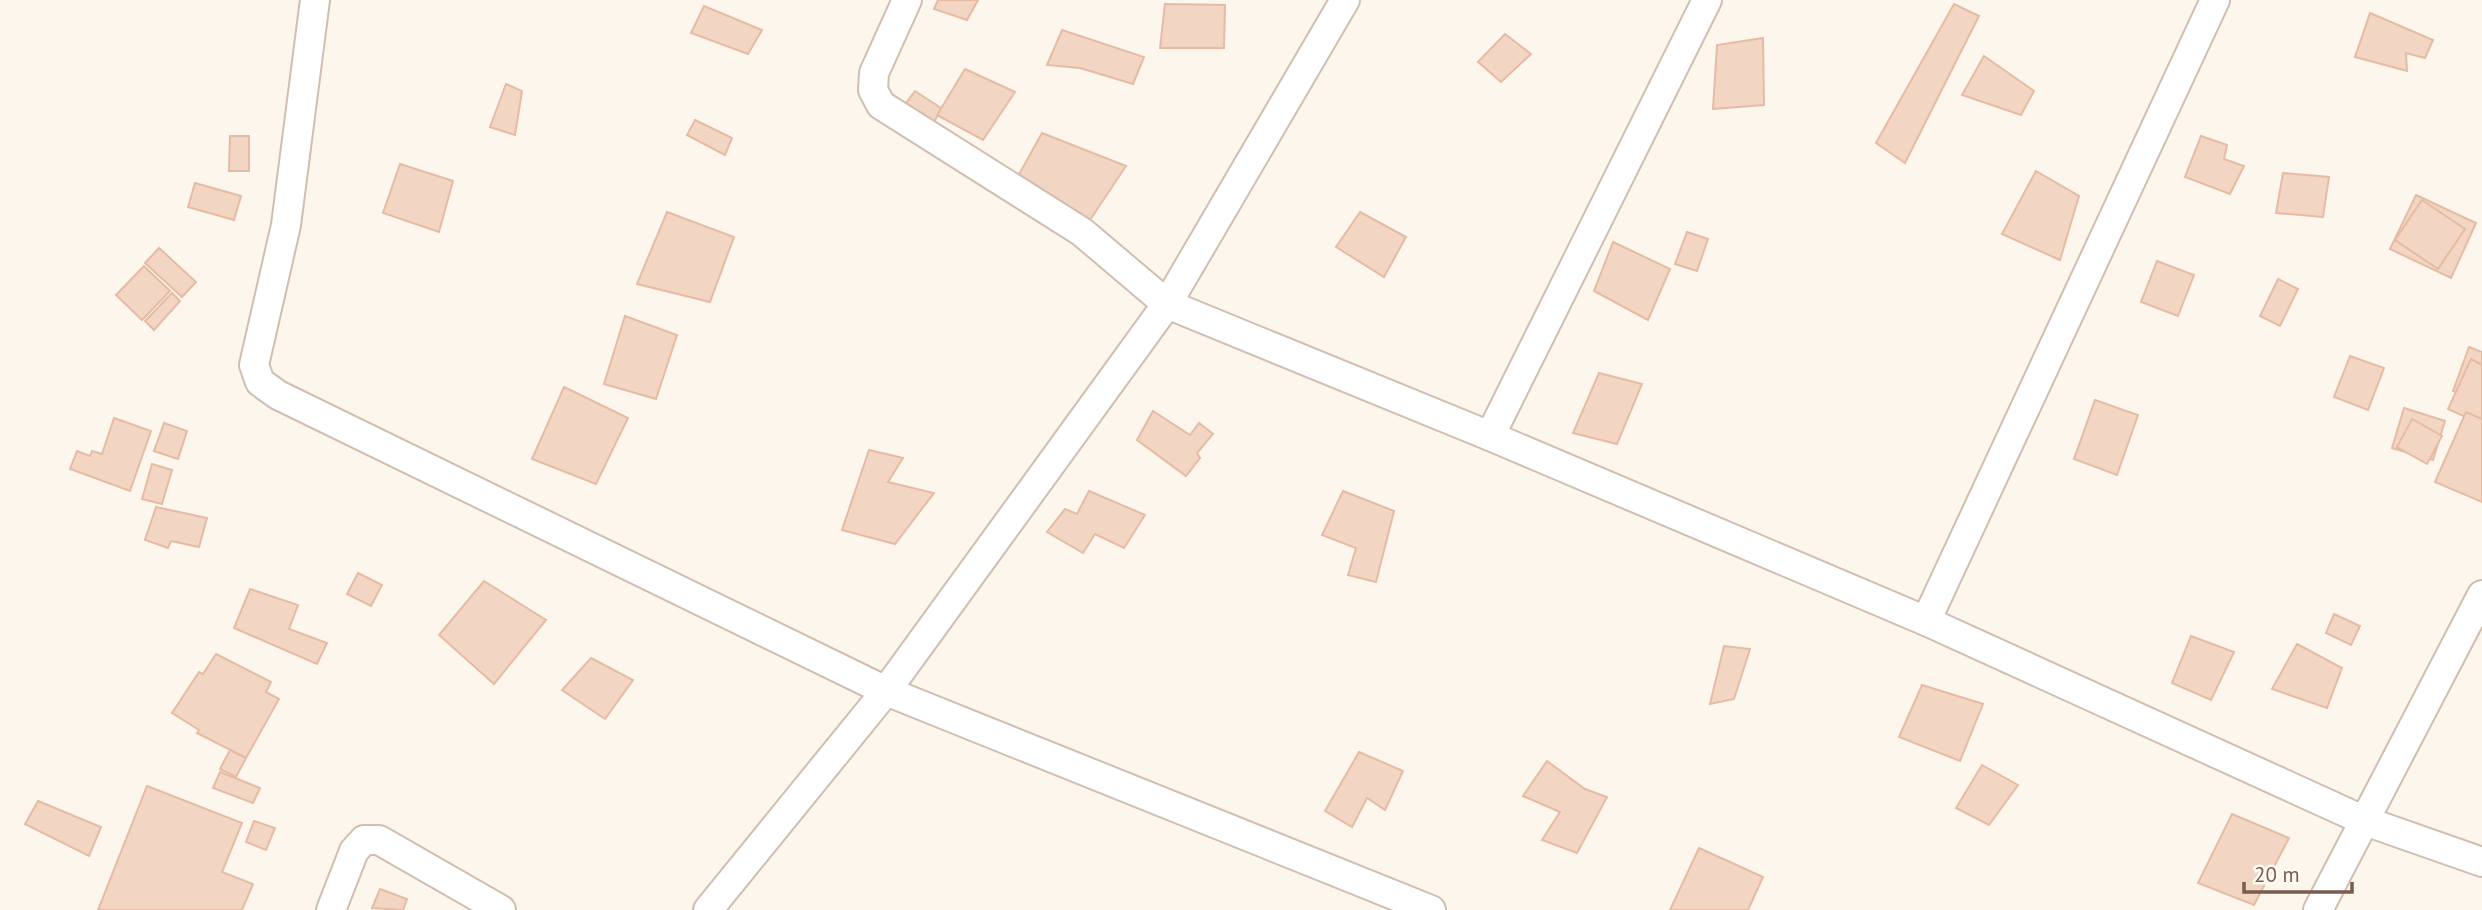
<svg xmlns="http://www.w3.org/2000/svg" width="2482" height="910" viewBox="0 0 2482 910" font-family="'PT Sans',sans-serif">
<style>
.building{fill:#f3d5c3;stroke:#e6bba3;stroke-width:2}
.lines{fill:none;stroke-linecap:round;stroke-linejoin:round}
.minor-casing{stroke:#d1beb0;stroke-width:32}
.minor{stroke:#fff;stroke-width:28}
</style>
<rect width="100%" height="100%" fill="#fdf6ec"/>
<g class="building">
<path d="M938,0h40l-11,20 -33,-11z"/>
<path d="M1165,4l60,1 -1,43h-64z"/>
<path d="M1954,4l25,12 -74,147 -29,-20z"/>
<path d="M704,6l58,24 -14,24 -57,-21z"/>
<path d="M2370,13l63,27 -8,18 -19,-5 1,18 -52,-14z"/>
<path d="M1062,30l82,27 -11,27 -53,-16 -33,-3z"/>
<path d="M1505,34l26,20 -30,28 -23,-20z"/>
<path d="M1763,38l1,67 -51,4 4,-64z"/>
<path d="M1984,56l50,35 -13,24 -59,-20z"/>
<path d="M965,69l50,23 -32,48 -46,-25z"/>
<path d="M506,84l16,7 -7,44 -25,-8z"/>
<path d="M915,91l26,17 -13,27 -31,-20z"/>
<path d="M695,120l37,18 -7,17 -38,-20z"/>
<path d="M1042,133l84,33 -44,66 -70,-45z"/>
<path d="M230,136h19v35h-20z"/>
<path d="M2201,136l26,9 -3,14 20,7 -14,28 -45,-17z"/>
<path d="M400,164l53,17 -14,51 -56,-19z"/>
<path d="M2036,171l43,25 -19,64 -58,-26z"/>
<path d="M2283,173l46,4 -6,40 -47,-4z"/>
<path d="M195,183l46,13 -7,24 -46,-13z"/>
<path d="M2416,195l60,28 -25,55 -61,-29z"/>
<path d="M2422,200l43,29 -27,40 -43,-29z"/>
<path d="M667,212l67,25 -24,65 -73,-18z"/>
<path d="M1360,212l46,25 -22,40 -48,-30z"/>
<path d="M1687,232l21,7 -11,32 -22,-7z"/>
<path d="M1613,242l57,27 -22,51 -54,-29z"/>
<path d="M159,248l37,34 -14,15 -37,-34z"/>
<path d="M2157,261l37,14 -16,41 -37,-14z"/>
<path d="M144,266l26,25 -28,29 -26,-25z"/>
<path d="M2278,279l20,10 -18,37 -20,-10z"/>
<path d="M172,293l8,8 -26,29 -9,-9z"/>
<path d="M625,316l52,19 -21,64 -52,-15z"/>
<path d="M2469,347l13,5v50l-29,-11z"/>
<path d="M2350,356l34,12 -16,42 -34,-13z"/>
<path d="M2471,359l11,6v129l-41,-18 27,-58 -20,-9z"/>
<path d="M1599,373l43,11 -25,60 -44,-11z"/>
<path d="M564,387l64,31 -32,66 -64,-25z"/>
<path d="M2095,400l43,15 -21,60 -43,-16z"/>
<path d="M2404,408l41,13 -12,39 -41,-12z"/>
<path d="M1153,411l37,24 9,-12 14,11 -16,19 3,5 -14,18 -49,-36z"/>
<path d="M2466,412l16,7v83l-47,-20z"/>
<path d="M114,418l37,13 -21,60 -60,-22 7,-18 13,5 2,-5 10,3z"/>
<path d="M2412,419l30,17 -15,28 -30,-17z"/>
<path d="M164,423l23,8 -9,28 -24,-8z"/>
<path d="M869,450l34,8 -15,24 46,11 -39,51 -53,-14z"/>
<path d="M152,464l20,6 -10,34 -20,-5z"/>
<path d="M1089,491l56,24 -21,33 -29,-14 -12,19 -36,-21 18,-23 12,5z"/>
<path d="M1343,491l51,20 -18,71 -28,-7 8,-27 -34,-13z"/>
<path d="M156,507l51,11 -8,29 -28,-6 -3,7 -23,-8z"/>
<path d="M358,573l24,12 -11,21 -24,-12z"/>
<path d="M484,581l62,39 -52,64 -55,-49z"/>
<path d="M250,589l48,16 -9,24 38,14 -10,21 -83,-36z"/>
<path d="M2334,614l26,12 -9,19 -25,-12z"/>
<path d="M2191,636l43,16 -23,48 -39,-17z"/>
<path d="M2297,644l45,24 -15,40 -55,-19z"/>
<path d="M1724,646l26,3 -16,50 -24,5z"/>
<path d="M216,654l55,28 -5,10 13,7 -33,59 -49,-25 2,-3 -27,-17 27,-41 4,2z"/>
<path d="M591,658l42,22 -28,39 -43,-29z"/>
<path d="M1922,685l61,19 -23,57 -61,-24z"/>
<path d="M230,750l16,8 -10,19 -16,-8z"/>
<path d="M1359,752l44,19 -18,39 -18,-12 -15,29 -27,-16z"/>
<path d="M1547,761l38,28 22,8 -30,56 -35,-13 18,-28 -37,-16z"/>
<path d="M1982,765l36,20 -29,40 -33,-17z"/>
<path d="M220,772l40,16 -7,15 -40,-15z"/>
<path d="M147,786l95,37 -20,49 31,12 -11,26h-144z"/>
<path d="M38,801l63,26 -12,29 -64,-32z"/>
<path d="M2232,814l57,24 -35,67 -56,-22z"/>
<path d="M254,821l21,7 -9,22 -20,-8z"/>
<path d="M1699,848l64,29 -15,33h-78z"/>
<path d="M380,889l27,10 -4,11 -31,-2z"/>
</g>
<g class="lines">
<defs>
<g id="minor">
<path d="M315,0l-29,225 -32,140 6,17 18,13 608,296 545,219"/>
<path d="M907,0l-33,73 -1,17 8,15 201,127 85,72 323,132 436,185 439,200 117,41"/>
<path d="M1490,436l217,-436"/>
<path d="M1926,621l289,-621"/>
<path d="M331,910l23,-59 10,-11h15l122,70"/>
<path d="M708,910l178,-219 281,-387 178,-304"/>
<path d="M2318,910l164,-315"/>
</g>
</defs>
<use href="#minor" class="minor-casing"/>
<use href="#minor" class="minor"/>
</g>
<path d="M2244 882v10h108v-10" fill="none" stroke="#7a5c4d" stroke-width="3.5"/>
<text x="2254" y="882" font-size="21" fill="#7a5c4d" stroke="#fffaf3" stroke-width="5" paint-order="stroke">20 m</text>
</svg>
